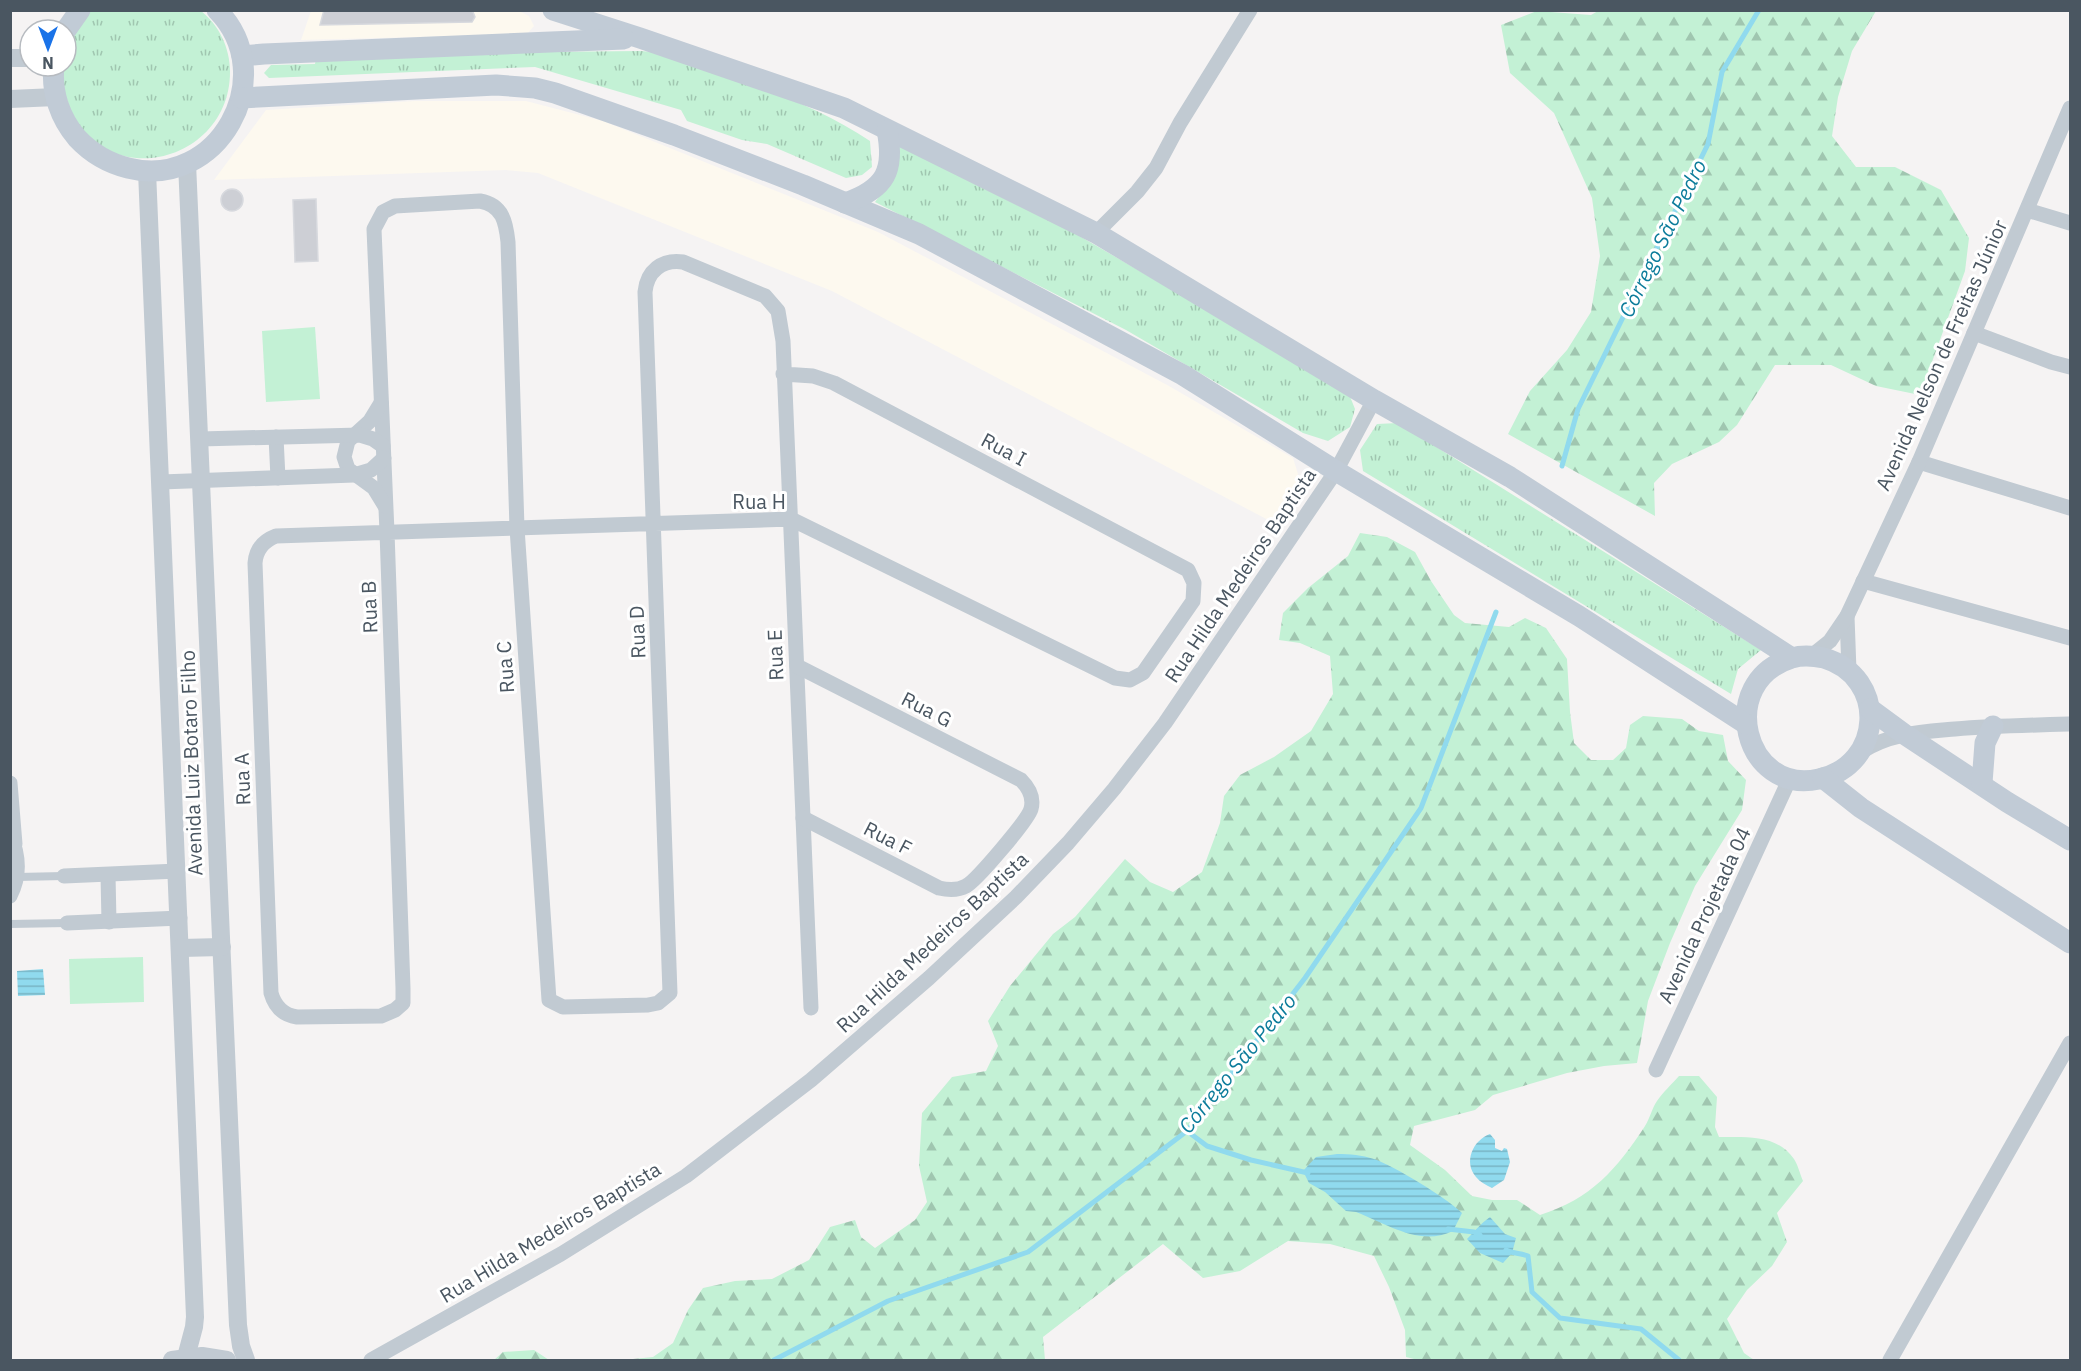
<svg xmlns="http://www.w3.org/2000/svg" width="2081" height="1371" viewBox="0 0 2081 1371" font-family="'IBM Plex Sans',sans-serif">
<style>
.commercial{fill:#fdf9ef}
.grass{fill:url(#grass-tufts)}
.forest{fill:url(#forest-firs)}
.garden{fill:#c3f1d5}
.water{fill:url(#water-rules)}
.lines{fill:none;stroke-linecap:round;stroke-linejoin:round}
.stream{stroke:#90daee;stroke-width:5}
.building{fill:#cdcfd5;stroke:#d7d9de;stroke-width:1.5}
.service{stroke:#c1cad2;stroke-width:8}
.minor{stroke:#c1cad2;stroke-width:15}
.tertiary{stroke:#c1cad2;stroke-width:18}
.secondary{stroke:#c1cbd6;stroke-width:21}
.labels{text-anchor:middle;dominant-baseline:central;stroke-width:6;stroke-linejoin:round;paint-order:stroke}
.street-label{font-size:20px;fill:#4a5661;stroke:#fff}
.water-label{font-size:21px;font-style:italic;fill:#0c7c9b;stroke:#fff}
</style>
<defs>
<pattern id="grass-tufts" width="24" height="20" patternUnits="userSpaceOnUse" patternTransform="scale(1.5)"><rect width="24" height="20" fill="#c3f1d5"/><path d="M3 7l-1-3M5 7V3M7 7l1-3M15 17l-1-3M17 17v-4M19 17l1-3" fill="none" stroke="#a0c6b0"/></pattern>
<pattern id="forest-firs" width="22" height="20" patternUnits="userSpaceOnUse" patternTransform="scale(1.5)"><rect width="22" height="20" fill="#c3f1d5"/><path d="M5 1l3.5 6h-7zM16 11l3.5 6h-7z" fill="#a0c6b0"/></pattern>
<pattern id="water-rules" width="6" height="5" patternUnits="userSpaceOnUse" patternTransform="scale(1.5)"><rect width="6" height="5" fill="#90daee"/><path d="M0 2.5h6" fill="none" stroke="#78b4c4"/></pattern>
</defs>
<rect width="100%" height="100%" fill="#f5f3f3"/>
<g class="commercial">
<path d="M311,11h208l10,5 5,10 -7,8 -226,6z"/>
<path d="M415,101h111l77,20 275,111 291,154 124,72 5,16 -3,17 -21,32 -442,-232 -294,-118 -32,-3 -292,10 52,-70z"/>
</g>
<g class="grass">
<path d="M89,11h112c18,14 29,37 29,60 1,83 -105,120 -154,52 -4,-6 -6,-15 -8,-21 -5,-13 -8,-23 -7,-36h5c0,-32 5,-31 23,-55z"/>
<path d="M641,51c30,2 52,12 79,22 52,18 105,38 150,68l2,26 -10,8 -16,3 -79,-34 -25,-4 -55,-19 -6,-11 -146,-43 -266,11 -5,-5 7,-8 44,-1 1,-6 220,-6z"/>
<path d="M899,146l177,88 238,138 35,22 6,15 -5,18 -22,14 -25,-8 -177,-103 -251,-128 19,-25z"/>
<path d="M1398,423l363,227 -23,19 -7,25 -368,-223 -3,-21 17,-26z"/>
</g>
<g class="forest">
<path d="M1598,11h278l-24,40 -14,46 -6,39 24,31h39l46,23 28,48 -4,33 -45,124 -44,-9 -45,-21h-56l-38,60 -18,17 -47,22 -18,19 1,33 -147,-82 22,-43 37,-41 24,-38 9,-56 -8,-58 -38,-85 -44,-40 -9,-48 36,-14 54,4z"/>
<path d="M1360,533l27,4 28,15 16,29 23,34 11,8 44,4 16,-9 21,10 21,31 3,53 4,31 17,17h22l13,-12 4,-23 13,-9 39,3 17,12 24,4 5,26 18,19 -4,30 -47,76 -25,57 -22,58 -11,62 -33,3 -37,7 -74,22 -18,15 -61,16 -4,19 35,25 27,26 20,4h25l23,15c51,-16 77,-46 105,-89 5,-8 7,-18 12,-25 6,-9 15,-17 22,-25h20l18,21 -2,30 4,10c27,0 58,-3 75,22 4,6 6,15 9,22l-26,32 10,29 -15,24 -25,24 -20,29 17,34 10,7h-336l-12,-3 -1,-27 -16,-43 -15,-31 -44,-12 -42,-3 -48,30 -37,7 -40,-34 -120,93 2,23h-422l30,-3 20,-14 15,-33 15,-22 32,-7 37,-2 37,-19 21,-33 25,-7 6,17 14,11 40,-28 12,-18 -8,-36 3,-53 30,-36 34,-6 12,-25 -10,-25 22,-35 43,-52 22,-17 50,-58 25,23 23,10 29,-20 18,-49 4,-27 16,-21 34,-18 37,-26 22,-37 -3,-38 -30,-13 -21,-3 4,-27 25,-25 40,-32z"/>
<path d="M534,1350l15,10h-55l9,-8z"/>
</g>
<g class="garden">
<path d="M315,327l5,72 -54,3 -4,-71z"/>
<path d="M143,957l1,45 -74,2 -1,-45z"/>
</g>
<g class="water">
<path d="M43,969l2,26 -27,1 -1,-25z"/>
<path d="M1490,1134l5,6v8l7,3 2,-3 3,1 3,13 -6,18 -12,8c-6,-3 -12,-6 -16,-11 -13,-15 -3,-37 14,-43z"/>
<path d="M1337,1154c13,0 25,1 37,5 20,7 73,39 88,54l-9,18c-34,16 -65,-7 -97,-19l-10,-1 -21,-19 -16,-9 -6,-12 13,-14z"/>
<path d="M1490,1217l15,17 11,4 -4,15 -9,10 -23,-10 -13,-14c8,-8 13,-15 23,-22z"/>
</g>
<g class="lines">
<g class="stream">
<path d="M1562,466l16,-57 130,-265 14,-72 37,-62"/>
<path d="M1187,1131l20,15 44,14 57,13"/>
<path d="M1448,1229l26,3 6,3"/>
<path d="M1506,1250c7,4 15,3 22,6l4,36 28,26 81,11 38,31"/>
<path d="M774,1360l114,-59 140,-49 159,-121 118,-153 116,-170 75,-196"/>
</g>
</g>
<g class="building">
<path d="M324,10h145l4,2 2,5 -3,5 -152,3z"/>
<circle cx="232" cy="200" r="11"/>
<path d="M316,199l2,62 -23,1 -2,-62z"/>
</g>
<g class="lines">
<g class="service">
<path d="M17,877l47,-1"/>
<path d="M10,924l57,-1"/>
</g>
<g class="minor">
<path d="M2027,210l43,13"/>
<path d="M1096,233l41,-41 19,-24 24,-45 70,-113"/>
<path d="M1974,333l77,29 19,5"/>
<path d="M783,374l30,2 21,7 354,187 6,13 -1,18 -50,72 -13,7 -15,-2 -324,-159 -515,17c-13,5 -20,14 -21,27l16,430c4,14 12,22 26,24l84,-1 14,-6 8,-7v-15l-16,-456 -1,-23 -12,-280 9,-17 12,-6 85,-5c23,4 26,22 28,41l9,286 32,472 14,7 85,-2 10,-2 12,-10 -25,-701c2,-21 17,-33 38,-30l82,34 13,15 5,30 28,667"/>
<path d="M381,403l-11,18 -22,20 -4,16 4,12 26,19 11,18"/>
<path d="M276,437l2,41"/>
<path d="M200,439l160,-4 13,4 10,7"/>
<path d="M1919,462l151,46"/>
<path d="M161,482l193,-7 17,-5 13,-12"/>
<path d="M1863,581l207,57"/>
<path d="M1847,616l2,55"/>
<path d="M1810,657l20,-16 17,-25 72,-154 151,-354"/>
<path d="M797,666l224,114c8,8 13,18 10,29 -3,11 -55,72 -65,77 -9,5 -18,4 -27,2l-136,-70"/>
<path d="M1861,752c29,-19 61,-20 94,-23 38,-3 77,-4 115,-5"/>
<path d="M10,783l5,61"/>
<path d="M10,834c9,21 11,41 0,62"/>
<path d="M108,875l1,47"/>
<path d="M64,876l114,-5"/>
<path d="M67,923l113,-5"/>
<path d="M1656,1070l134,-292"/>
<path d="M371,1360l190,-106 125,-78 125,-96 118,-102 87,-81 52,-54 46,-54 51,-66 171,-252 38,-71"/>
<path d="M1890,1360l180,-317"/>
</g>
<g class="tertiary">
<path d="M10,58h20"/>
<path d="M10,99l46,-2"/>
<path d="M187,163l51,1162 3,21 5,14"/>
<path d="M147,171l48,1146 -1,10 -8,30"/>
<path d="M181,948l41,-1"/>
<path d="M172,1360l30,-4 25,4"/>
</g>
<g class="secondary">
<path d="M553,10l87,28 204,70 252,125 278,167 136,77 282,181c10,-3 22,-2 32,0 64,19 60,107 -5,121 -75,17 -104,-98 -27,-121"/>
<path d="M66,30l14,-20"/>
<path d="M242,56l22,-2 360,-15"/>
<path d="M54,66c-3,26 6,52 23,72 14,15 31,25 51,30 90,23 154,-92 89,-158"/>
<path d="M241,98l255,-13 39,3 20,5 119,42 129,50 116,49 264,141 153,96 243,145 167,108"/>
<path d="M845,203c41,-14 50,-33 42,-73"/>
<path d="M1870,709l34,25 103,68 63,38"/>
<path d="M1823,778l38,30 209,135"/>
<path d="M1982,783l3,-40 8,-17"/>
</g>
</g>
<g class="labels">
<g class="street-label">
<text transform="translate(1941 355) rotate(-66)">Avenida Nelson de Freitas Júnior</text>
<text transform="translate(1004 449) rotate(28)">Rua I</text>
<text x="759" y="501">Rua H</text>
<text transform="translate(1240 575) rotate(-56)">Rua Hilda Medeiros Baptista</text>
<text transform="translate(369 607) rotate(-92)">Rua B</text>
<text transform="translate(637 632) rotate(-92)">Rua D</text>
<text transform="translate(775 655) rotate(-92)">Rua E</text>
<text transform="translate(505 667) rotate(-94)">Rua C</text>
<text transform="translate(927 709) rotate(27)">Rua G</text>
<text transform="translate(191 763) rotate(-92)">Avenida Luiz Botaro Filho</text>
<text transform="translate(242 779) rotate(-92)">Rua A</text>
<text transform="translate(888 838) rotate(27)">Rua F</text>
<text transform="translate(1704 915) rotate(-65)">Avenida Projetada 04</text>
<text transform="translate(932 942) rotate(-43)">Rua Hilda Medeiros Baptista</text>
<text transform="translate(550 1232) rotate(-31)">Rua Hilda Medeiros Baptista</text>
</g>
<g class="water-label">
<text transform="translate(1662 238) rotate(-64)">Córrego São Pedro</text>
<text transform="translate(1237 1063) rotate(-51)">Córrego São Pedro</text>
</g>
</g>
<rect width="2081" height="1371" fill="none" stroke="#4a5661" stroke-width="24"/>
<g transform="translate(48 48) rotate(180)"><circle r="28" fill="#ffffff" stroke="#b7bbc0" stroke-width="1.5"/>
<path d="M0-4.5L10 22L0 15L-10 22Z" fill="#1a73e8"/>
<text y="-9" font-size="16" font-weight="bold" text-anchor="middle" fill="#4a5661">N</text>
</g>
</svg>
